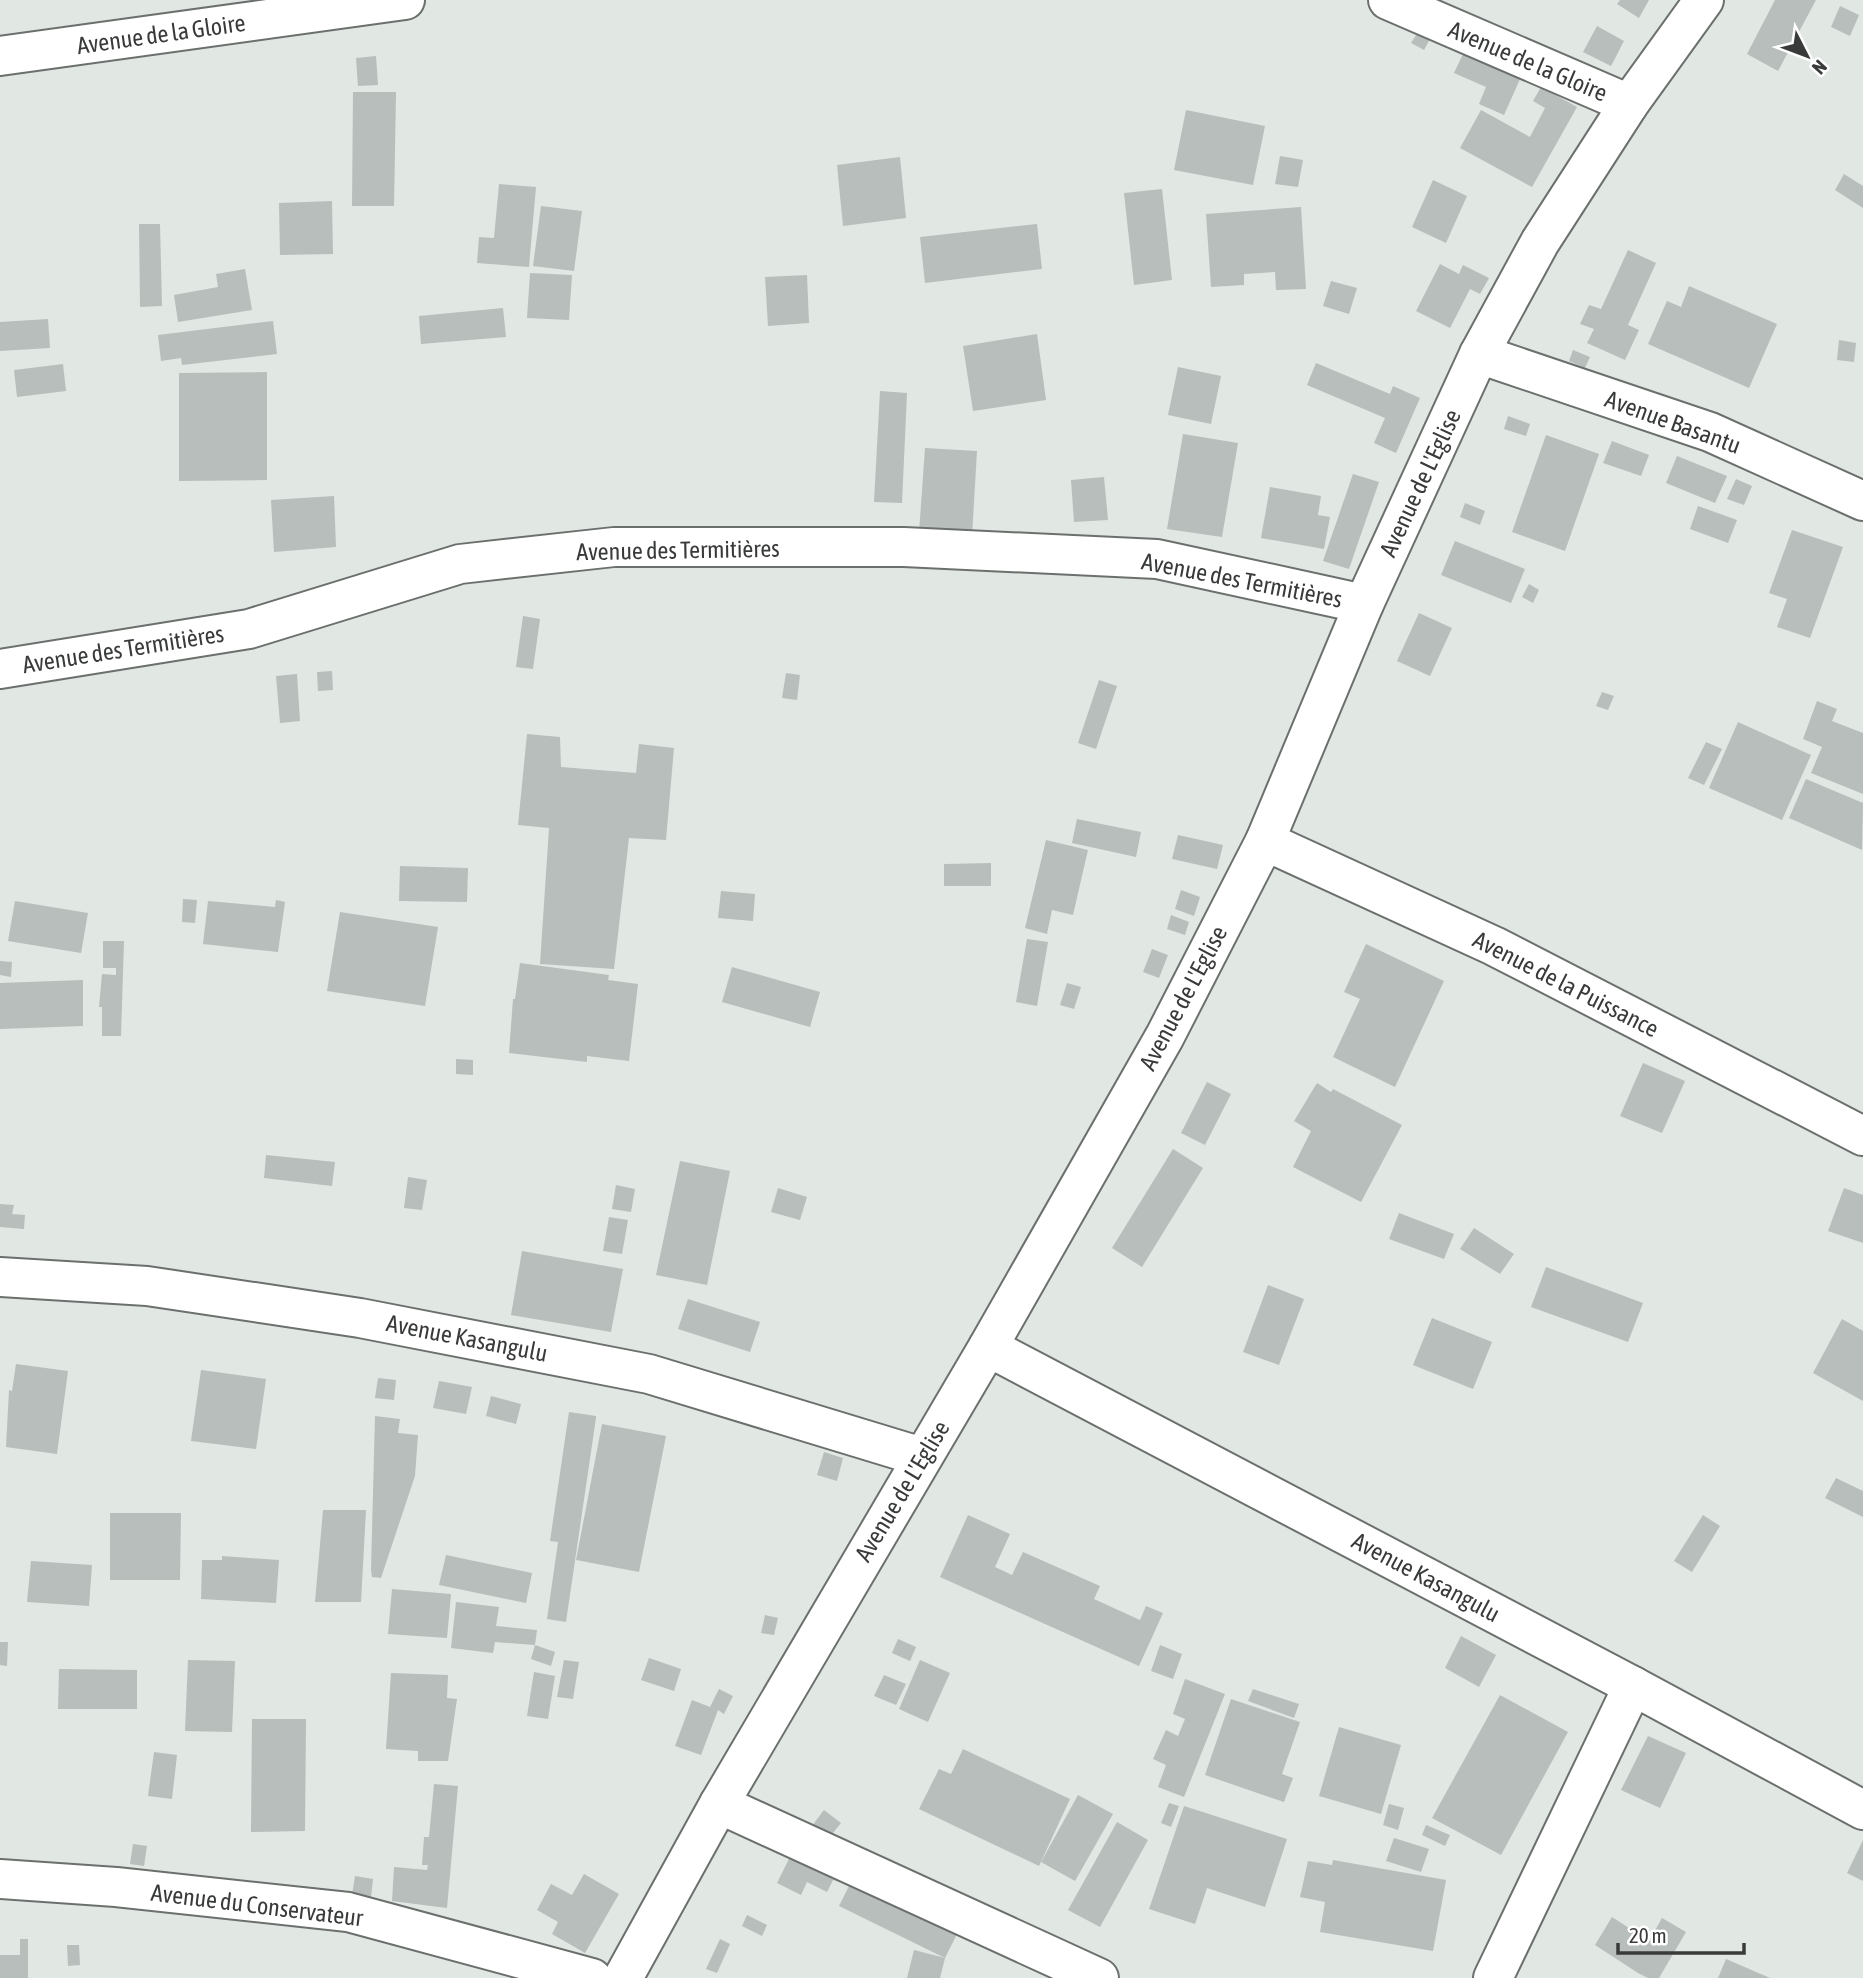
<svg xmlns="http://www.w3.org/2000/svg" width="1863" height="1978" viewBox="0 0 1863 1978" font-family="'Asap Condensed',sans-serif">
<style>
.building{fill:#b8bebb}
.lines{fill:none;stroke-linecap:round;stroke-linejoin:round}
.minor-casing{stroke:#6b706d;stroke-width:42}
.tertiary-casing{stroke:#6b706d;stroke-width:42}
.minor{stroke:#fff;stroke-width:38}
.tertiary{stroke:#fff;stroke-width:38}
.labels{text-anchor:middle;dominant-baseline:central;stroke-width:7;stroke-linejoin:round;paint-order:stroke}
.street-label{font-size:24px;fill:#393b3a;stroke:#fff}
</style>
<rect width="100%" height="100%" fill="#e1e7e3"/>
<g class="building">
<path d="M1620,0h29l-10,18 -22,-14z"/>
<path d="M1775,0h41l-38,71 -31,-17z"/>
<path d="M1840,6l19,9 -9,21 -19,-9z"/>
<path d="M1597,26l27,15 -13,25 -28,-14z"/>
<path d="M1418,32l12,7 -6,11 -13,-7z"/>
<path d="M1463,54l57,25 -16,36 -25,-11 7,-17 -32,-14z"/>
<path d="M376,56l2,29 -20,1 -2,-28z"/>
<path d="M1541,87l36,20 -45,80 -72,-39 21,-38 49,27 15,-29 -12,-7z"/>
<path d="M353,92h43l-2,114h-42z"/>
<path d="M1186,110l79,16 -12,59 -79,-15z"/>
<path d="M1280,156l23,4 -5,27 -23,-3z"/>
<path d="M900,157l6,61 -63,8 -6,-61z"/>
<path d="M1844,174l19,12v22l-28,-18z"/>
<path d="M1433,180l34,16 -21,47 -34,-16z"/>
<path d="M499,184l37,3 -7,80 -52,-4 2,-26 15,1z"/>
<path d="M1162,189l10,91 -38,5 -10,-92z"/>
<path d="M332,201l1,53 -53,1 -1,-52z"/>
<path d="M541,206l41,5 -8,60 -41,-5z"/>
<path d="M1301,207l5,82 -30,1 -1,-18 -31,2v11l-33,2 -5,-73z"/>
<path d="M139,224h21l2,82 -22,1z"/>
<path d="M1037,224l5,45 -117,14 -5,-46z"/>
<path d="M1628,250l28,13 -28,62 11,5 -14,30 -38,-17 7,-14 -14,-5 9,-19 12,4z"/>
<path d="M1440,264l19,10 4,-9 26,13 -9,16 -10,-5 -20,39 -34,-17z"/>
<path d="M245,269l7,41 -74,12 -4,-27 44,-8 -2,-13z"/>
<path d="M530,273l42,2 -3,45 -42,-2z"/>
<path d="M807,275l2,48 -41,3 -3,-49z"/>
<path d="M1331,281l26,7 -8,26 -26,-8z"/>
<path d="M1689,286l88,38 -28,64 -101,-44 19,-43 14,6z"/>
<path d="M503,308l3,29 -85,7 -2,-28z"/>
<path d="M48,319l2,29 -50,3v-29z"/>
<path d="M273,321l4,33 -95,11 -1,-7 -20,3 -3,-26z"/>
<path d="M1037,334l9,66 -73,11 -10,-65z"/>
<path d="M1839,340l17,3 -2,19 -17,-2z"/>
<path d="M1573,350l17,7 -5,11 -16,-7z"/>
<path d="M1316,363l74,31 3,-8 27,12 -24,55 -22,-10 11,-25 -78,-33z"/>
<path d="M63,364l3,27 -49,6 -3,-27z"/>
<path d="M1178,367l43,9 -10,48 -43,-9z"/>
<path d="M267,372v108l-88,1v-108z"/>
<path d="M880,391l27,2 -5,110 -28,-1z"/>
<path d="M1508,416l22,8 -4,12 -22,-7z"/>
<path d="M1183,434l55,9 -16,94 -55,-8z"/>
<path d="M1546,435l53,19 -34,97 -53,-19z"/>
<path d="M1612,441l37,14 -8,21 -38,-13z"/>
<path d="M925,448l52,3 -5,85 -53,-3z"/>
<path d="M1677,456l50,20 -12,27 -49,-20z"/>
<path d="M1353,474l26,8 -30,87 -26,-8z"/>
<path d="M1104,477l4,43 -34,2 -3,-42z"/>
<path d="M1736,479l16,7 -8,19 -17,-6z"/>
<path d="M1270,487l51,9 -3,19 12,2 -6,32 -63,-11z"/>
<path d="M334,496l2,51 -62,5 -3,-52z"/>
<path d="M1465,503l20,8 -5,14 -20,-8z"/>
<path d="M1698,506l39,14 -9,23 -38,-14z"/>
<path d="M1792,530l51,17 -33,91 -33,-11 10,-28 -18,-6z"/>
<path d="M1455,541l70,28 -14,34 -70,-28z"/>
<path d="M1529,584l10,6 -6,13 -11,-6z"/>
<path d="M1419,613l33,15 -22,48 -33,-15z"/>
<path d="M523,616l17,3 -7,50 -17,-2z"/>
<path d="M332,671l1,19 -15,1 -1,-19z"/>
<path d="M786,673l14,2 -3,25 -15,-2z"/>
<path d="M297,674l3,47 -20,2 -4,-47z"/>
<path d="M1099,680l18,6 -21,63 -18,-6z"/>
<path d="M1602,692l12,4 -6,14 -12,-4z"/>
<path d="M1817,701l20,8 -5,12 31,12v61l-52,-21 11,-26 -19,-8z"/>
<path d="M1738,722l73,33 -29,65 -73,-32z"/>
<path d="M527,734l33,3 1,30 75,6 3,-29 35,4 -8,92 -37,-2 -15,131 -74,-5 9,-136 -31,-3z"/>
<path d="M1706,742l16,7 -18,36 -16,-7z"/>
<path d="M1806,779l57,24 -1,47 -73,-32z"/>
<path d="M1077,819l64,13 -5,25 -64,-14z"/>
<path d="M1178,835l45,10 -6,24 -45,-10z"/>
<path d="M1046,840l42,10 -15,65 -21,-5 -5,24 -22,-6z"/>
<path d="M991,863v23h-47v-22z"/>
<path d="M400,866l68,2 -1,34 -68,-1z"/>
<path d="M1181,890l19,7 -6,19 -19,-7z"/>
<path d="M721,891l34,3 -2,27 -35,-3z"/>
<path d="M183,899l14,1 -2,23 -13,-1z"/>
<path d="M276,900l9,2 -7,50 -75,-8 5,-43 67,6z"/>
<path d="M15,901l73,12 -7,40 -73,-12z"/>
<path d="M340,912l98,15 -13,79 -98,-15z"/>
<path d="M1171,915l18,7 -4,13 -18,-6z"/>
<path d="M1027,939l21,3 -11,64 -21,-4z"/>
<path d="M103,941h21l-3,95h-19v-29h-3l3,-33 14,1v-7h-13z"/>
<path d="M1366,944l78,37 -49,106 -62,-30 27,-58 -16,-7z"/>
<path d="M1152,949l16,6 -9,23 -16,-6z"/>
<path d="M0,961l12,1 -1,15 -11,-2z"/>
<path d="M520,963l89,12 -1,5 30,4 -9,77 -42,-5v6l-78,-9 4,-54h2z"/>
<path d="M732,967l88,25 -10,35 -88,-25z"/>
<path d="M83,980v46l-83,3v-46z"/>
<path d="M1067,983l14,4 -7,22 -14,-4z"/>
<path d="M456,1059l17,1v15l-17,-1z"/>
<path d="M1643,1063l42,18 -23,52 -42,-17z"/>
<path d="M1207,1082l24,12 -26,51 -24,-12z"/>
<path d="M1317,1083l14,9 2,-3 69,36 -41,77 -68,-35 18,-36 -17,-10z"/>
<path d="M1173,1149l30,19 -61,99 -30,-19z"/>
<path d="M266,1155l69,7 -3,24 -68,-8z"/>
<path d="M680,1161l50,10 -23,114 -51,-10z"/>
<path d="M408,1177l19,3 -5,30 -18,-2z"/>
<path d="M616,1185l19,4 -4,23 -19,-3z"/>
<path d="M778,1188l29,9 -7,23 -29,-8z"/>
<path d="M1844,1188l19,7v48l-35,-12z"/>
<path d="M0,1204l14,1 -2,9 13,1 -1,14 -24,-2z"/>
<path d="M1399,1213l55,21 -10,25 -55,-20z"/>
<path d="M609,1217l19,3 -6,34 -19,-3z"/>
<path d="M1474,1228l40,26 -14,20 -40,-25z"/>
<path d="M522,1251l101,18 -12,63 -100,-17z"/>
<path d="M1546,1267l97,36 -15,39 -97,-35z"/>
<path d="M1268,1285l36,14 -25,66 -36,-13z"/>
<path d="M688,1299l72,23 -10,30 -72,-23z"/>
<path d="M1432,1318l60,24 -19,47 -60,-24z"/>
<path d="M1842,1319l21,12v70l-50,-28z"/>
<path d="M16,1364l52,7 -11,83 -51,-7 3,-57 3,1z"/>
<path d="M201,1370l65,9 -10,70 -65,-8z"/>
<path d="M378,1378l18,2 -2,20 -19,-2z"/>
<path d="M439,1381l33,6 -6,27 -33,-6z"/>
<path d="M491,1396l30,8 -5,20 -30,-8z"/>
<path d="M569,1412l27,4v2l-30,204 -19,-3 11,-77 -8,-1z"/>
<path d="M375,1416l25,3 -2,14 20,2 -3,41 -34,102 -9,-1 -1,-7z"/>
<path d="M602,1424l64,12 -27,136 -63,-12z"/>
<path d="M824,1452l19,6 -6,23 -20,-6z"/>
<path d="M1836,1478l27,13v26l-38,-19z"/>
<path d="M323,1510h43l-5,92h-46z"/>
<path d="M110,1513h71l-1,67h-70z"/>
<path d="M968,1515l42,19 -15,33 17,8 11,-23 77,34 -6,13 46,21 6,-14 17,7 -24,53 -199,-89z"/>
<path d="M1703,1515l17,11 -28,46 -18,-11z"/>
<path d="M446,1555l86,18 -6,30 -87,-18z"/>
<path d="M222,1556l57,4 -3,43 -75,-4 1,-39h20z"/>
<path d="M31,1561l61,4 -3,41 -62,-4z"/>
<path d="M392,1589l59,5 -4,44 -59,-4z"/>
<path d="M456,1602l43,5 -3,19 41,4 -2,15 -40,-3 -2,11 -42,-5z"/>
<path d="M765,1615l13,3 -4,17 -13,-2z"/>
<path d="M1461,1636l35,19 -17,32 -34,-19z"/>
<path d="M898,1639l18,8 -6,14 -18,-8z"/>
<path d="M0,1642h8l-1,24 -7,-1z"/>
<path d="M535,1645l20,7 -4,14 -20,-7z"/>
<path d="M1160,1645l22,9 -9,25 -22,-8z"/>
<path d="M649,1658l32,11 -7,22 -33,-11z"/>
<path d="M188,1660l47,1 -3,71 -47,-1z"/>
<path d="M564,1660l15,2 -6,37 -16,-2z"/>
<path d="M920,1660l30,13 -22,49 -29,-13z"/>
<path d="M59,1669l78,1v39h-79z"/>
<path d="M534,1672l21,4 -7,43 -21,-3z"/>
<path d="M391,1673l57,2 -1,23 10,1 -9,62h-30v-10l-32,-2z"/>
<path d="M884,1675l22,9 -10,21 -22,-9z"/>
<path d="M1185,1679l40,15 -41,103 -26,-10 8,-22 -13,-6 13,-29 12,6 7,-17 -12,-5z"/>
<path d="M719,1689l14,7 -9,18 -6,-4 -17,45 -26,-9 17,-46 18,7z"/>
<path d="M1253,1689l46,15 -5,14 -46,-17z"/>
<path d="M1500,1695l68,37 -67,123 -69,-37z"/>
<path d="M1231,1699l69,23 -18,52 11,4 -9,24 -79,-27z"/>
<path d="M252,1719h54l-1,112 -54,1z"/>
<path d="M1339,1727l62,18 -20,69 -62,-18z"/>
<path d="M1648,1736l38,17 -26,55 -39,-18z"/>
<path d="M963,1749l107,50 -31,67 -120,-57 20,-40 12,5z"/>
<path d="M154,1752l23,3 -5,44 -24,-3z"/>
<path d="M434,1784l24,2 -11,122 -55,-7 2,-34 33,3 1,-5h-6l2,-28h5z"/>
<path d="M1078,1795l35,19 -38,67 -34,-19z"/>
<path d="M1169,1803l10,3 -8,21 -10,-4z"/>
<path d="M1389,1804l15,4 -6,22 -15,-5z"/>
<path d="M1184,1806l103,33 -22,68 -58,-19 -12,36 -46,-15z"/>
<path d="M824,1810l17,13 -13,16 -16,-13z"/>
<path d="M1117,1822l31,18 -48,87 -32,-17z"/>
<path d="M1426,1825l24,10 -5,11 -23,-11z"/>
<path d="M1394,1838l35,11 -8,23 -35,-11z"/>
<path d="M1863,1840v41l-16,-8z"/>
<path d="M133,1844l14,2 -3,20 -14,-2z"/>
<path d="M793,1851l166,79 -14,28 -106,-52 11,-22 -17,-4 -6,12 -20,-10 -6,13 -24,-12z"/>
<path d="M1333,1860l113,20 -13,71 -113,-19 5,-30 -25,-5 8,-36 24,4z"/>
<path d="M584,1874l35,20 -34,59 -33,-19 6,-12 -21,-12 14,-26 21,11z"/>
<path d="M355,1876l18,3 -2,18 -19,-2z"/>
<path d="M747,1915l20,10 -5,11 -20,-10z"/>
<path d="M1612,1917l37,24 13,-23 24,14 -27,46h-11l-10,-5 -43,-28z"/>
<path d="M20,1939h8v39h-28v-23h20z"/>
<path d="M720,1939l10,5 -13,29 -11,-4z"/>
<path d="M67,1945h12l1,20 -12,1z"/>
<path d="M914,1950l31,8 -5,20h-33z"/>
<path d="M1726,1959l44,19h-52z"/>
</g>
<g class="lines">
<defs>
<g id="minor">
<path d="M1388,0l241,104"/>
<path d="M0,56l405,-56"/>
<path d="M1479,354l231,78 153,69"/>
<path d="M0,669l249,-40 211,-65 154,-17h290l253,12 207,45"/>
<path d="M1265,841l229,105 369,190"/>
<path d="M0,1277l147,9 213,32 289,56 273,83"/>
<path d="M988,1347l645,339 230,124"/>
<path d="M719,1804l380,174"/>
<path d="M0,1879l116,8 232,25 244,66"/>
<path d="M1493,1978l140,-292"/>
</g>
<path id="tertiary" d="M623,1978l96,-174 269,-457 177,-311 100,-195 99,-237 115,-250 61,-112 89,-138 75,-104"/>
</defs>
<use href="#minor" class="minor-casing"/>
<use href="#tertiary" class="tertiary-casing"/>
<use href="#minor" class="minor"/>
<use href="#tertiary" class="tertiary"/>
</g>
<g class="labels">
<g class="street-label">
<text transform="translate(161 34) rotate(-8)">Avenue de la Gloire</text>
<text transform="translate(1528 61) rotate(23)">Avenue de la Gloire</text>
<text transform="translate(1673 422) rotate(20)">Avenue Basantu</text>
<text transform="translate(1420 483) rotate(-65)">Avenue de L'Eglise</text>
<text transform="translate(678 550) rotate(-1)">Avenue des Termitières</text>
<text transform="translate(1242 580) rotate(11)">Avenue des Termitières</text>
<text transform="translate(123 649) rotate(-9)">Avenue des Termitières</text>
<text transform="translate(1566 984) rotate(27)">Avenue de la Puissance</text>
<text transform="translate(1183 998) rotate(-62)">Avenue de L'Eglise</text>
<text transform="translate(467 1338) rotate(11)">Avenue Kasangulu</text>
<text transform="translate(902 1491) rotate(-59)">Avenue de L'Eglise</text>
<text transform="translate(1426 1577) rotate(28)">Avenue Kasangulu</text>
<text transform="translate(257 1905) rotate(7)">Avenue du Conservateur</text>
</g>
</g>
<g transform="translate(1807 56) rotate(132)" stroke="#ffffff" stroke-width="5" paint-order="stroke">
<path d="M0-5L12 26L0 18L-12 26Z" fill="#393b3a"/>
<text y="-10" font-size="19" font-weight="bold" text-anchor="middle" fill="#393b3a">N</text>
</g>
<path d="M1618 1943v10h126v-10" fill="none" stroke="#393b3a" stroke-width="3.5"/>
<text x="1629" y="1943" font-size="21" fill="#393b3a" stroke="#ffffff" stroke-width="5" paint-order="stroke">20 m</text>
</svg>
